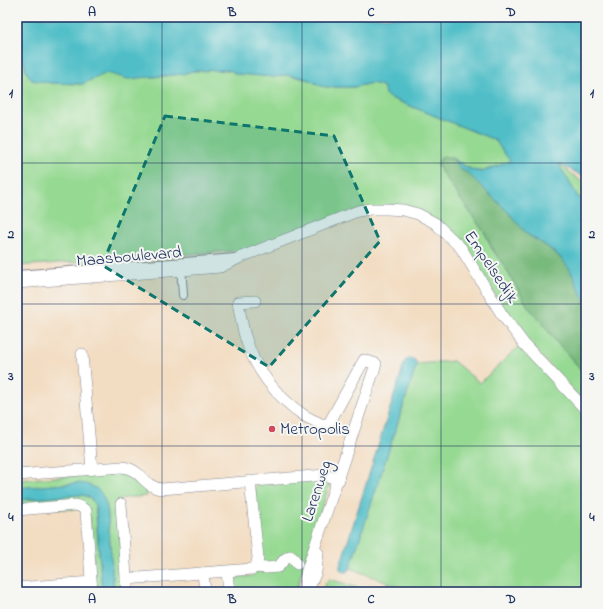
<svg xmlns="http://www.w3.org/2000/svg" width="603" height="609" viewBox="0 0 603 609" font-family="'Indie Flower',sans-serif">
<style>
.green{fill:#95d992;stroke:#588478}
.forest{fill:#78b97c;stroke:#4a746d}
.water{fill:#50bec7;stroke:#367692}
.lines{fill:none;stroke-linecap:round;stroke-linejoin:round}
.pedestrian-casing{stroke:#878690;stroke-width:10}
.minor-casing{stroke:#878690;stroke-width:12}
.pedestrian{stroke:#fff;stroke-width:8}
.minor{stroke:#fff;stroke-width:11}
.marked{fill:#0f766e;fill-opacity:0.2;stroke:#0f766e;stroke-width:3;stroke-dasharray:8 5;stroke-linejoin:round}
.grid{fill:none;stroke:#1b2f5e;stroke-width:1;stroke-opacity:0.55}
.poi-dot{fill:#d1495b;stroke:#f6f6f2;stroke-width:1.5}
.labels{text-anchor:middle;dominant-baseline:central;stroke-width:4;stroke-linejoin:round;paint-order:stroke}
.street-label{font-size:17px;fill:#1b2f5e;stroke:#f6f6f2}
.poi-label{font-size:17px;fill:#1b2f5e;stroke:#f6f6f2;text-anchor:start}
.neatline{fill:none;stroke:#1b2f5e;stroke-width:1.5}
.grid-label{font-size:13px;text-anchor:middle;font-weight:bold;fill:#1b2f5e}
</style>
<rect width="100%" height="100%" fill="#f6f6f2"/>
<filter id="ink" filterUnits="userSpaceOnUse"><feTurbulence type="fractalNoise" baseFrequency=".025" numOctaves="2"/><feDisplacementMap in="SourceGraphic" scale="8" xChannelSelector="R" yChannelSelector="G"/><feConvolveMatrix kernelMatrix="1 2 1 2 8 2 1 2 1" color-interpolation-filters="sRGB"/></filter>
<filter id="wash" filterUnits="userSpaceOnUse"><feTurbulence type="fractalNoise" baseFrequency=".012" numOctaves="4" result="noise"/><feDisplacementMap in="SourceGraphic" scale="16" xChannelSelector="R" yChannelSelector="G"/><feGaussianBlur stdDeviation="0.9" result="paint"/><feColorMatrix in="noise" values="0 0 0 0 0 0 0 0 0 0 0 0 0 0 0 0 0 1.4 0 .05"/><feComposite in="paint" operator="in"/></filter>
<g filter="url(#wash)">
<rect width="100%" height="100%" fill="#f3ddc2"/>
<g class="green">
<path d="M17,57l6,2 4,14 5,7 19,3 31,1 25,-12 47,5 29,-3 9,-3 34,-1h4l5,3 39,4 13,-2 23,5 11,6 6,1h27l18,-4 11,3 2,8 3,3 107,43 15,21c-6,3 -27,11 -32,10 -10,-2 -19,-9 -28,-14l-9,14 45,64 6,14 9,12 28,47 13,14 11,16 33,37v30l-68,-74 -58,-91 -18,-17 -52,-18 -145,45 -228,16z"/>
<path d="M558,163l28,22v15l-8,-3z"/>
<path d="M520,345l66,70v177h-175l-61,-24 67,-204 36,-3 27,22z"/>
<path d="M122,472l6,1 19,16v7l-22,2 -5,2 2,92h-8l-7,-85 -29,-24 -61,5v-8z"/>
<path d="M326,479l4,4 -34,109h-63v-14l2,-1 17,-1 9,-8 -7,-81 4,-3z"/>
<path d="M80,495c7,0 10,3 15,9l7,88h-7l-6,-82 -72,-3v-7z"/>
<path d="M330,579l3,1 39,12h-29l-9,-3 -1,3h-11l4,-10z"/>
</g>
<path class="forest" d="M444,157h6l4,3 7,10 6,2 13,13 28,27 19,22 21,13 14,12 7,9 17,36v71l-33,-37 -11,-16 -13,-14 -28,-47 -9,-12 -6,-14 -45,-64 -3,-7 2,-5z"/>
<g class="water">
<path d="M17,17h569v161l-28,-15 20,34 8,3v104l-17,-36 -7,-9 -14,-12 -21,-13 -19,-22 -28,-27 -13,-13 -6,-2 -7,-10 16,9 9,3 6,-1 25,-10 -15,-21 -107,-43 -3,-3 -2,-8 -11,-3 -18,4h-27l-6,-1 -11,-6 -10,-3 -13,-2 -13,2 -38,-3 -6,-4h-4l-34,1 -9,3 -55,5 -21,-6 -25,11 -31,-1 -19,-3 -5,-7 -4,-14 -6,-2z"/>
<path d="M410,358l5,2 2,4 -67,204 -3,4h-4l-3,-3v-3l65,-205z"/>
<path d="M78,483c18,2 24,7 29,24l7,85h-12l-6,-83c-2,-9 -7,-14 -16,-14l-63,5v-12z"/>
</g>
</g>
<g filter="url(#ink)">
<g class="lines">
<defs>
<g id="pedestrian">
<path d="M181,265l2,30"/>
<path d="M17,275l219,-17"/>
</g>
<g id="minor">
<path d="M17,283l203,-16 21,-10 117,-46 12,-2h17l16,1 15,4 17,9 26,25 40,65 23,31 62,66"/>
<path d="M255,301l-17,1c2,11 4,23 7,34 9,32 31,61 60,80 7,4 15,7 22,11l37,-67 12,4 -69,206 -5,22"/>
<path d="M82,354l10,115"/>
<path d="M17,475l105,-8c20,2 21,20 40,22l163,-14 14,5"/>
<path d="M121,504l6,88"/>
<path d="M17,510l59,-5 5,2 5,4 6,81"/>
<path d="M256,567l10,1 12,-1 7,-8 5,-3 4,3 3,5"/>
<path d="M227,572l2,20"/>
<path d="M203,573l2,19"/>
<path d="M126,579l126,-10 4,-2 2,-9 -8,-77"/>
<path d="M17,588l74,-6"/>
<path d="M307,592l9,-20 2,-19"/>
</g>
</defs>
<use href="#pedestrian" class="pedestrian-casing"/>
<use href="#minor" class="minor-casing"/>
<use href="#pedestrian" class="pedestrian"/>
<use href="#minor" class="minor"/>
</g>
</g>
<path class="marked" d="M165,116l169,20 46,105 -111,126 -167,-102z"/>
<path class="grid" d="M162,17v575M302,17v575M441,17v575M17,163h569M17,304h569M17,446h569"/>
<circle class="poi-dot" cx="272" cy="429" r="4"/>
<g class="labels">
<g class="street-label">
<text transform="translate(129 257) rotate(-5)">Maasboulevard</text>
<text transform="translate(491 267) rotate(56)">Empelsedijk</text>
<text transform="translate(317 491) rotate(-72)">Larenweg</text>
</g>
<g class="poi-label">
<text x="280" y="429">Metropolis</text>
</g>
</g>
<rect width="603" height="609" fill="none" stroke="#f6f6f2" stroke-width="44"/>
<rect x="22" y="22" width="559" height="565" class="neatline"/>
<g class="grid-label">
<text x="92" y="16">A</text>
<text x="232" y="16">B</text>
<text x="371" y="16">C</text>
<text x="511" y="16">D</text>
<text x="11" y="97">1</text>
<text x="592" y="97">1</text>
<text x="11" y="238">2</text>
<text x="592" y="238">2</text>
<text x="11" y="380">3</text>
<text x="592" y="380">3</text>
<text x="11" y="521">4</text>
<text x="592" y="521">4</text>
<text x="92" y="603">A</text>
<text x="232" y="603">B</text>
<text x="371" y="603">C</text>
<text x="511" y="603">D</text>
</g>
</svg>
